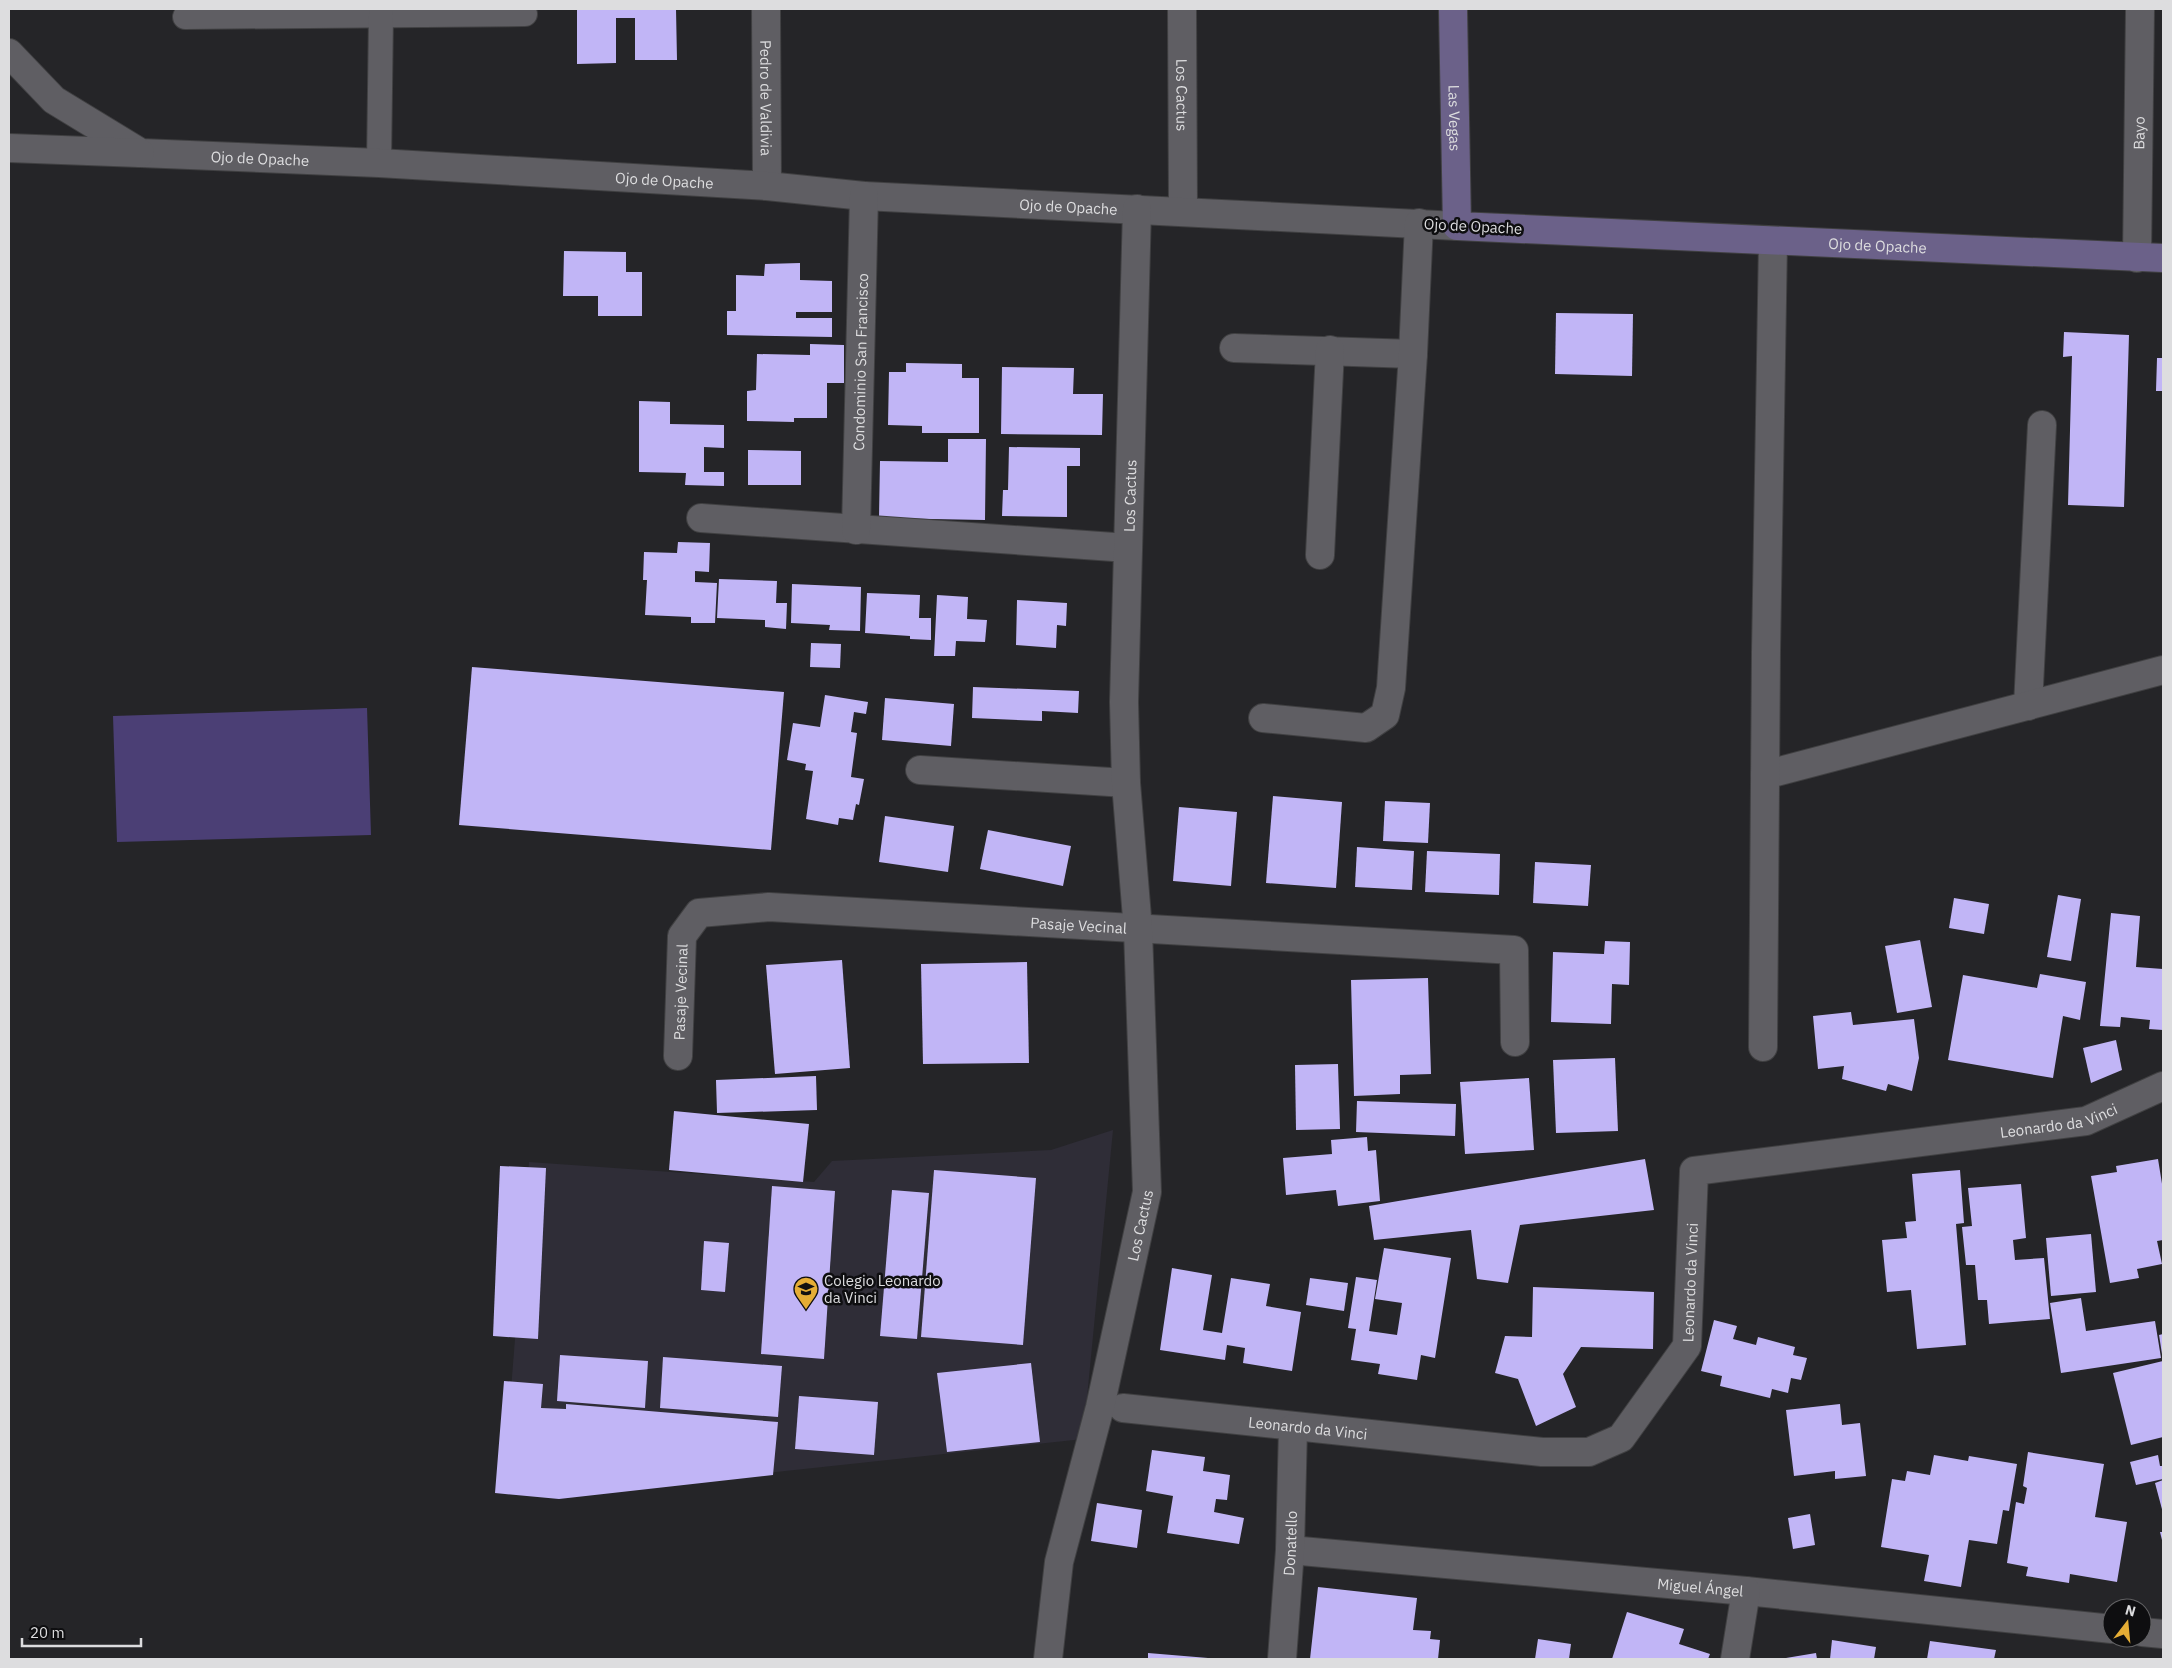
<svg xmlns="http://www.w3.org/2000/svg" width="2172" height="1668" viewBox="0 0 2172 1668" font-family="'IBM Plex Sans',sans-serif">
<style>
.built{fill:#2f2d37}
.green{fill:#4b3f75}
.building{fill:#c1b5f6}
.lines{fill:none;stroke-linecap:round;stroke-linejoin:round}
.service-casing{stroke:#404042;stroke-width:26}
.minor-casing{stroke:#404042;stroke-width:30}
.secondary-casing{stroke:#404042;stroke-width:30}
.service{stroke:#5f5e63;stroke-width:24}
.minor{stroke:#5f5e63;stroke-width:28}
.secondary{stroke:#6b6189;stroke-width:28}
.labels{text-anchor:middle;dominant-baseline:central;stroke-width:5;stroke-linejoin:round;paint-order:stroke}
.street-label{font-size:15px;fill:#dddddf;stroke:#0e0e10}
.poi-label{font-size:15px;fill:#dddddf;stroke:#0e0e10;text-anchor:start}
</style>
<rect width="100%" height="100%" fill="#252528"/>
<path class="built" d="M1113,1130l-30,309 -511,55 -68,-16 25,-316 285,20 18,-21 219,-11z"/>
<path class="green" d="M367,708l4,127 -254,7 -4,-126z"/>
<g class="building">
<path d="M577,9h99l1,51h-42v-42h-19v45l-39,1z"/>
<path d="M564,251l62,1v20h16v44h-44v-20h-35z"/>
<path d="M800,263v17l32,1v31h-36v6h36v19l-105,-2v-24h9v-36l28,1 1,-12z"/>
<path d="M1556,313l77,1 -1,62 -77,-2z"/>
<path d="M2064,332l65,3 -5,172 -56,-2 4,-149 -9,1z"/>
<path d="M810,344l34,1v38h-17v35h-33v4l-47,-1v-30l9,-1 1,-36 53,1z"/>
<path d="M2157,358h6v33h-7z"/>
<path d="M906,363l56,1v14h17v55h-57v-7l-34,-1 1,-53h17z"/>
<path d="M1002,367l72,1 -1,26h30l-1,41 -101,-1z"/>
<path d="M639,401l31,1v22l54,1v23l-20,-1v25h20v14l-39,-1 1,-12 -47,-1z"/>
<path d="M948,439h38l-1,81 -106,-2 1,-57 68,1z"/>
<path d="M1009,447l71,1v18h-13v51l-65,-1 1,-26h5z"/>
<path d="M748,450l53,1v34h-53z"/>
<path d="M678,542l32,1 -1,29 -14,-1v11l22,1 -2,40h-24v-6l-46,-2 2,-35h-4l1,-28 33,1z"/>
<path d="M719,579l58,2 -1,22h11l-1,26 -21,-2v-7l-48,-2z"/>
<path d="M792,584l69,3 -1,44 -31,-1 1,-5 -39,-2z"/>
<path d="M867,593l53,2 -1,23h12v22l-21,-1v-3l-45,-3z"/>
<path d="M937,595l31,2 -1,22 20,1 -2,22 -29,-1 -1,15h-21z"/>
<path d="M1017,600l50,3 -1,23 -9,-1 -1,23 -40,-3z"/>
<path d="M811,643l30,1 -1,24 -30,-1z"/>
<path d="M472,667l312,25 -13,158 -312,-25z"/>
<path d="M973,687l106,4 -1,22 -36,-2v10l-70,-3z"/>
<path d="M825,695l43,7 -2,12 -12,-2 -3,20 6,1 -6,44 13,2 -5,26 -3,-1 -3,16 -14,-2 -1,7 -32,-6 7,-48 -8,-1 1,-6 -19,-4 6,-37 27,4z"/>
<path d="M885,698l69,6 -3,42 -69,-6z"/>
<path d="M1273,796l69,6 -6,86 -70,-5z"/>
<path d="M1385,801l45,2 -2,40 -45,-2z"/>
<path d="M1179,807l58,5 -6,74 -58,-5z"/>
<path d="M885,816l69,10 -6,46 -69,-10z"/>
<path d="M988,830l83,16 -8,40 -83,-17z"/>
<path d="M1357,847l57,4 -2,39 -57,-3z"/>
<path d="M1427,851l73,3 -1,41 -74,-3z"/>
<path d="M1535,862l56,3 -3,41 -55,-3z"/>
<path d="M2058,895l23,4 -10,62 -24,-4z"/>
<path d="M1954,898l35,6 -5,30 -35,-6z"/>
<path d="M2111,913l29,3 -4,51 27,2v61l-14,-1 1,-9 -29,-3 -1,10 -20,-1z"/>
<path d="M1920,940l12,67 -35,6 -12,-67z"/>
<path d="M1605,941l25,1 -1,43 -17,-1 -1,40 -60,-2 2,-70 51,2z"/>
<path d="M842,960l8,108 -75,6 -9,-109z"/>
<path d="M1027,962l2,101 -106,1 -2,-100z"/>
<path d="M2040,974l46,8 -6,38 -17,-4 -10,62 -105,-18 15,-85 74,13z"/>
<path d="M1428,978l3,96 -31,1v19l-46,2 -3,-116z"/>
<path d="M1851,1012l2,13 61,-6 5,39 -7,33 -24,-7 -2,7 -44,-12 2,-13 -26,3 -5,-53z"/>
<path d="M2116,1040l6,30 -31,13 -8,-35z"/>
<path d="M1615,1058l3,73 -62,2 -3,-73z"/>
<path d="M1338,1064l2,65 -44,1 -1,-65z"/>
<path d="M816,1076l1,34 -100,3 -1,-33z"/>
<path d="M1529,1078l5,72 -69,4 -5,-72z"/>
<path d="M1357,1101l99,3 -1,32 -99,-4z"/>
<path d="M674,1111l135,13 -6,58 -134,-12z"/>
<path d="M1367,1137l1,14 8,-1 4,51 -42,5 -2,-16 -50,5 -3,-37 49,-4 -1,-14z"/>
<path d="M1645,1159l9,51 -134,15 -12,58 -31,-4 -6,-49 -97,10 -5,-34z"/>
<path d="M2158,1159l5,31v50l-6,1 5,23 -25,5 2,9 -29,5 -19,-107 26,-4 -1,-6z"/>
<path d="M500,1166l46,2 -8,171 -45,-3z"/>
<path d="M934,1170l102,8 -13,167 -102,-8z"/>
<path d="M1960,1170l4,53 -8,1 10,121 -49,4 -6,-59 -24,2 -5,-52 25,-2 -2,-16 11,-1 -4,-47z"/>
<path d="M2021,1184l5,54 -13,2 2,20 29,-2 6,61 -61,5 -2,-24h-9l-3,-35h-9l-4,-38 10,-1 -4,-38z"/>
<path d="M772,1186l63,5 -11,168 -63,-5z"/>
<path d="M892,1190l37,3 -12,146 -37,-3z"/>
<path d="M2091,1234l5,58 -45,4 -5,-58z"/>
<path d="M704,1241l25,2 -4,49 -24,-2z"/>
<path d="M1384,1248l67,10 -16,100 -14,-3 -4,25 -39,-6 2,-10 -29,-4 5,-31 -8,-1 8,-51 21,3 -8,51 28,4 5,-32 -27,-4z"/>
<path d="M1172,1268l40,7 -9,55 19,3 9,-55 39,6 -4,22 35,6 -9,59 -49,-8 2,-15 -18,-3 -2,15 -65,-10z"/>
<path d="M1310,1278l38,5 -4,28 -38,-6z"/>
<path d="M1533,1287l121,5 -1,57 -72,-2 -18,27 13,33 -40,19 -18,-47 -23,-6 10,-37 27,1z"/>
<path d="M2081,1298l5,33 69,-10 6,37 -100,15 -11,-70z"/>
<path d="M1714,1320l23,6 -4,13 23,6 2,-8 37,10 -2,8 14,3 -6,22 -10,-2 -3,15 -16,-4 -2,9 -50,-12 2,-10 -21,-5z"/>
<path d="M2163,1334v20h-1l-3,-19z"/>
<path d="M560,1355l88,6 -3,47 -88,-7z"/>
<path d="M663,1357l119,9 -4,51 -118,-9z"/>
<path d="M2163,1361v76l-32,8 -18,-72z"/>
<path d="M1031,1363l9,79 -93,10 -10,-79z"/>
<path d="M504,1381l39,3 -2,24 25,1v-5l212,18 -5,53 -214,24 -64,-6z"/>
<path d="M799,1396l79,6 -4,53 -79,-6z"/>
<path d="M1840,1404l2,21 18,-2 6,53 -31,3v-8l-41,5 -8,-66z"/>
<path d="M1152,1450l53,7 -2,14 27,4 -3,25 -11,-1 -2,13 30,6 -5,26 -72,-11 6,-37 -27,-5z"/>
<path d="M2028,1452l76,12 -9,53 32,5 -10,60 -47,-8 -1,9 -43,-7 2,-9 -21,-4 9,-61 8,2 3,-16 -4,-2z"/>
<path d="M1934,1455l34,6 1,-5 48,8 -8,47 -6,-1 -6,34 -28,-4 -8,47 -37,-6 5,-26 -48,-8 11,-68 13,2 2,-10 23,4z"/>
<path d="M2158,1455l2,11h3v13l-27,6 -6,-23z"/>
<path d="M2163,1480v33l-8,-30z"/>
<path d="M1097,1503l45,7 -5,38 -46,-7z"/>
<path d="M1810,1514l5,31 -22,4 -5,-31z"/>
<path d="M2160,1532h3v12z"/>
<path d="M1318,1587l99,11 -4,32 18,1 -1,8 10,1 -2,19h-128z"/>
<path d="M1627,1612l57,17 -5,15 31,10 -2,5h-96z"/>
<path d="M1538,1639l33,5 -2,15h-34z"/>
<path d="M1832,1640l44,7 -2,12h-44z"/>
<path d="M1930,1641l66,9 -2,9h-67z"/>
<path d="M1148,1653l60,5v1h-60z"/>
<path d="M1816,1653l1,6h-31v-1z"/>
</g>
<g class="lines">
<defs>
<g id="service">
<path d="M185,17l340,-3"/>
<path d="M379,163l2,-148"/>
</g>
<g id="minor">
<path id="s1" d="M766,9l1,177"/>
<path id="s2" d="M1182,9l1,202"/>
<path id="s3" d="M9,53l45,47 87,53 238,10 388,23 97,10 593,30"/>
<path d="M9,148l131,5"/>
<path id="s4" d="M2137,258l3,-249"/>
<path d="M1234,348l179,6"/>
<path d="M701,518l427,30"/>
<path id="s5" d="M856,530l8,-334"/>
<path d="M1320,555l10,-205"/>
<path d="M2028,706l14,-281"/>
<path d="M1263,718l103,10 19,-13 6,-27 22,-334 6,-131"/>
<path d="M920,770l206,13"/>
<path d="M1765,775l398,-105"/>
<path d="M1763,1047l3,-395 7,-411"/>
<path id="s6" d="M678,1056l4,-120 17,-23 70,-6 745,43 1,92"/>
<path id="s7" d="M1123,1408l419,44h47l32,-14 66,-92 7,-175 392,-50 77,-35"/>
<path id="s8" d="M1290,1550l456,41 366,38"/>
<path d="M2142,1632l21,2"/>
<path id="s9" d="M1048,1659l11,-97 41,-155 47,-215 -9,-262 -12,-147 -2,-81 13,-493"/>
<path id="s10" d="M1282,1659l8,-109 3,-122"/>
<path d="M1735,1659l11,-68"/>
</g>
<g id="secondary">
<path id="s11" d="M1453,9l4,217 706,32"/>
</g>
</defs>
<use href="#service" class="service-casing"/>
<use href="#minor" class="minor-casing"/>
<use href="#secondary" class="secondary-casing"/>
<use href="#service" class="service"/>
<use href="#minor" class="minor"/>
<use href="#secondary" class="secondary"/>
</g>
<defs>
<symbol id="school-pin" viewBox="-11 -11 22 30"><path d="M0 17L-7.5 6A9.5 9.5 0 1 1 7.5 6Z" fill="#e5ad35" stroke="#0e0e10"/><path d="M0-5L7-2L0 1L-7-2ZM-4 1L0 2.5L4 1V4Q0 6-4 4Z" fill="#111"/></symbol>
</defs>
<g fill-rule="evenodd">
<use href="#school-pin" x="792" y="1275" width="28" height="38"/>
</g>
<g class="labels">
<g class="street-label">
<text stroke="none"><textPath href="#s2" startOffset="86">Los Cactus</textPath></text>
<text stroke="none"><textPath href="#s1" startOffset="89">Pedro de Valdivia</textPath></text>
<text stroke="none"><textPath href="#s11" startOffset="109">Las Vegas</textPath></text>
<text stroke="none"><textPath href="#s4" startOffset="125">Bayo</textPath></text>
<text stroke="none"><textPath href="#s3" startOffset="286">Ojo de Opache</textPath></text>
<text stroke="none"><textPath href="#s3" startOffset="691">Ojo de Opache</textPath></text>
<text stroke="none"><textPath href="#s3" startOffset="1096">Ojo de Opache</textPath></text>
<text transform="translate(1473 226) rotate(3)">Ojo de Opache</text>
<text stroke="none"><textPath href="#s11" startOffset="638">Ojo de Opache</textPath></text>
<text stroke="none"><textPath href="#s5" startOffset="168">Condominio San Francisco</textPath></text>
<text stroke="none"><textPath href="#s9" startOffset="1175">Los Cactus</textPath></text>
<text stroke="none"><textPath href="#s6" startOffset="529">Pasaje Vecinal</textPath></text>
<text stroke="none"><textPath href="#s6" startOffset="64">Pasaje Vecinal</textPath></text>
<text stroke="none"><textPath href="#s7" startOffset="1160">Leonardo da Vinci</textPath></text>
<text stroke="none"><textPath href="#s9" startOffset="444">Los Cactus</textPath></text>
<text stroke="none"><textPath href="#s7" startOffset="680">Leonardo da Vinci</textPath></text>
<text stroke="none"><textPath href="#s7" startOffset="186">Leonardo da Vinci</textPath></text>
<text stroke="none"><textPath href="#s10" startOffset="116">Donatello</textPath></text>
<text stroke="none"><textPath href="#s8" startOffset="412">Miguel Ángel</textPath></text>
</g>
<g class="poi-label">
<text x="824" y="1280">Colegio Leonardo<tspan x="824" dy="17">da Vinci</tspan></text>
</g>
</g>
<rect width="2172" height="1668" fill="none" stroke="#dddddf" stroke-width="20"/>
<g transform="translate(2127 1623) rotate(16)"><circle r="24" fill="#0e0e10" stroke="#616163"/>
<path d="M0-4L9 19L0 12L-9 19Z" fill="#e5ad35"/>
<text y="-8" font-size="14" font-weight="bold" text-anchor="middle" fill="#dddddf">N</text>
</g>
<path d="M22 1638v8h119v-8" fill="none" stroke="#dddddf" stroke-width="2.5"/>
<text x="30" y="1638" font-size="15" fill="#dddddf" stroke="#0e0e10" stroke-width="4" paint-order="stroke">20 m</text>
</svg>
